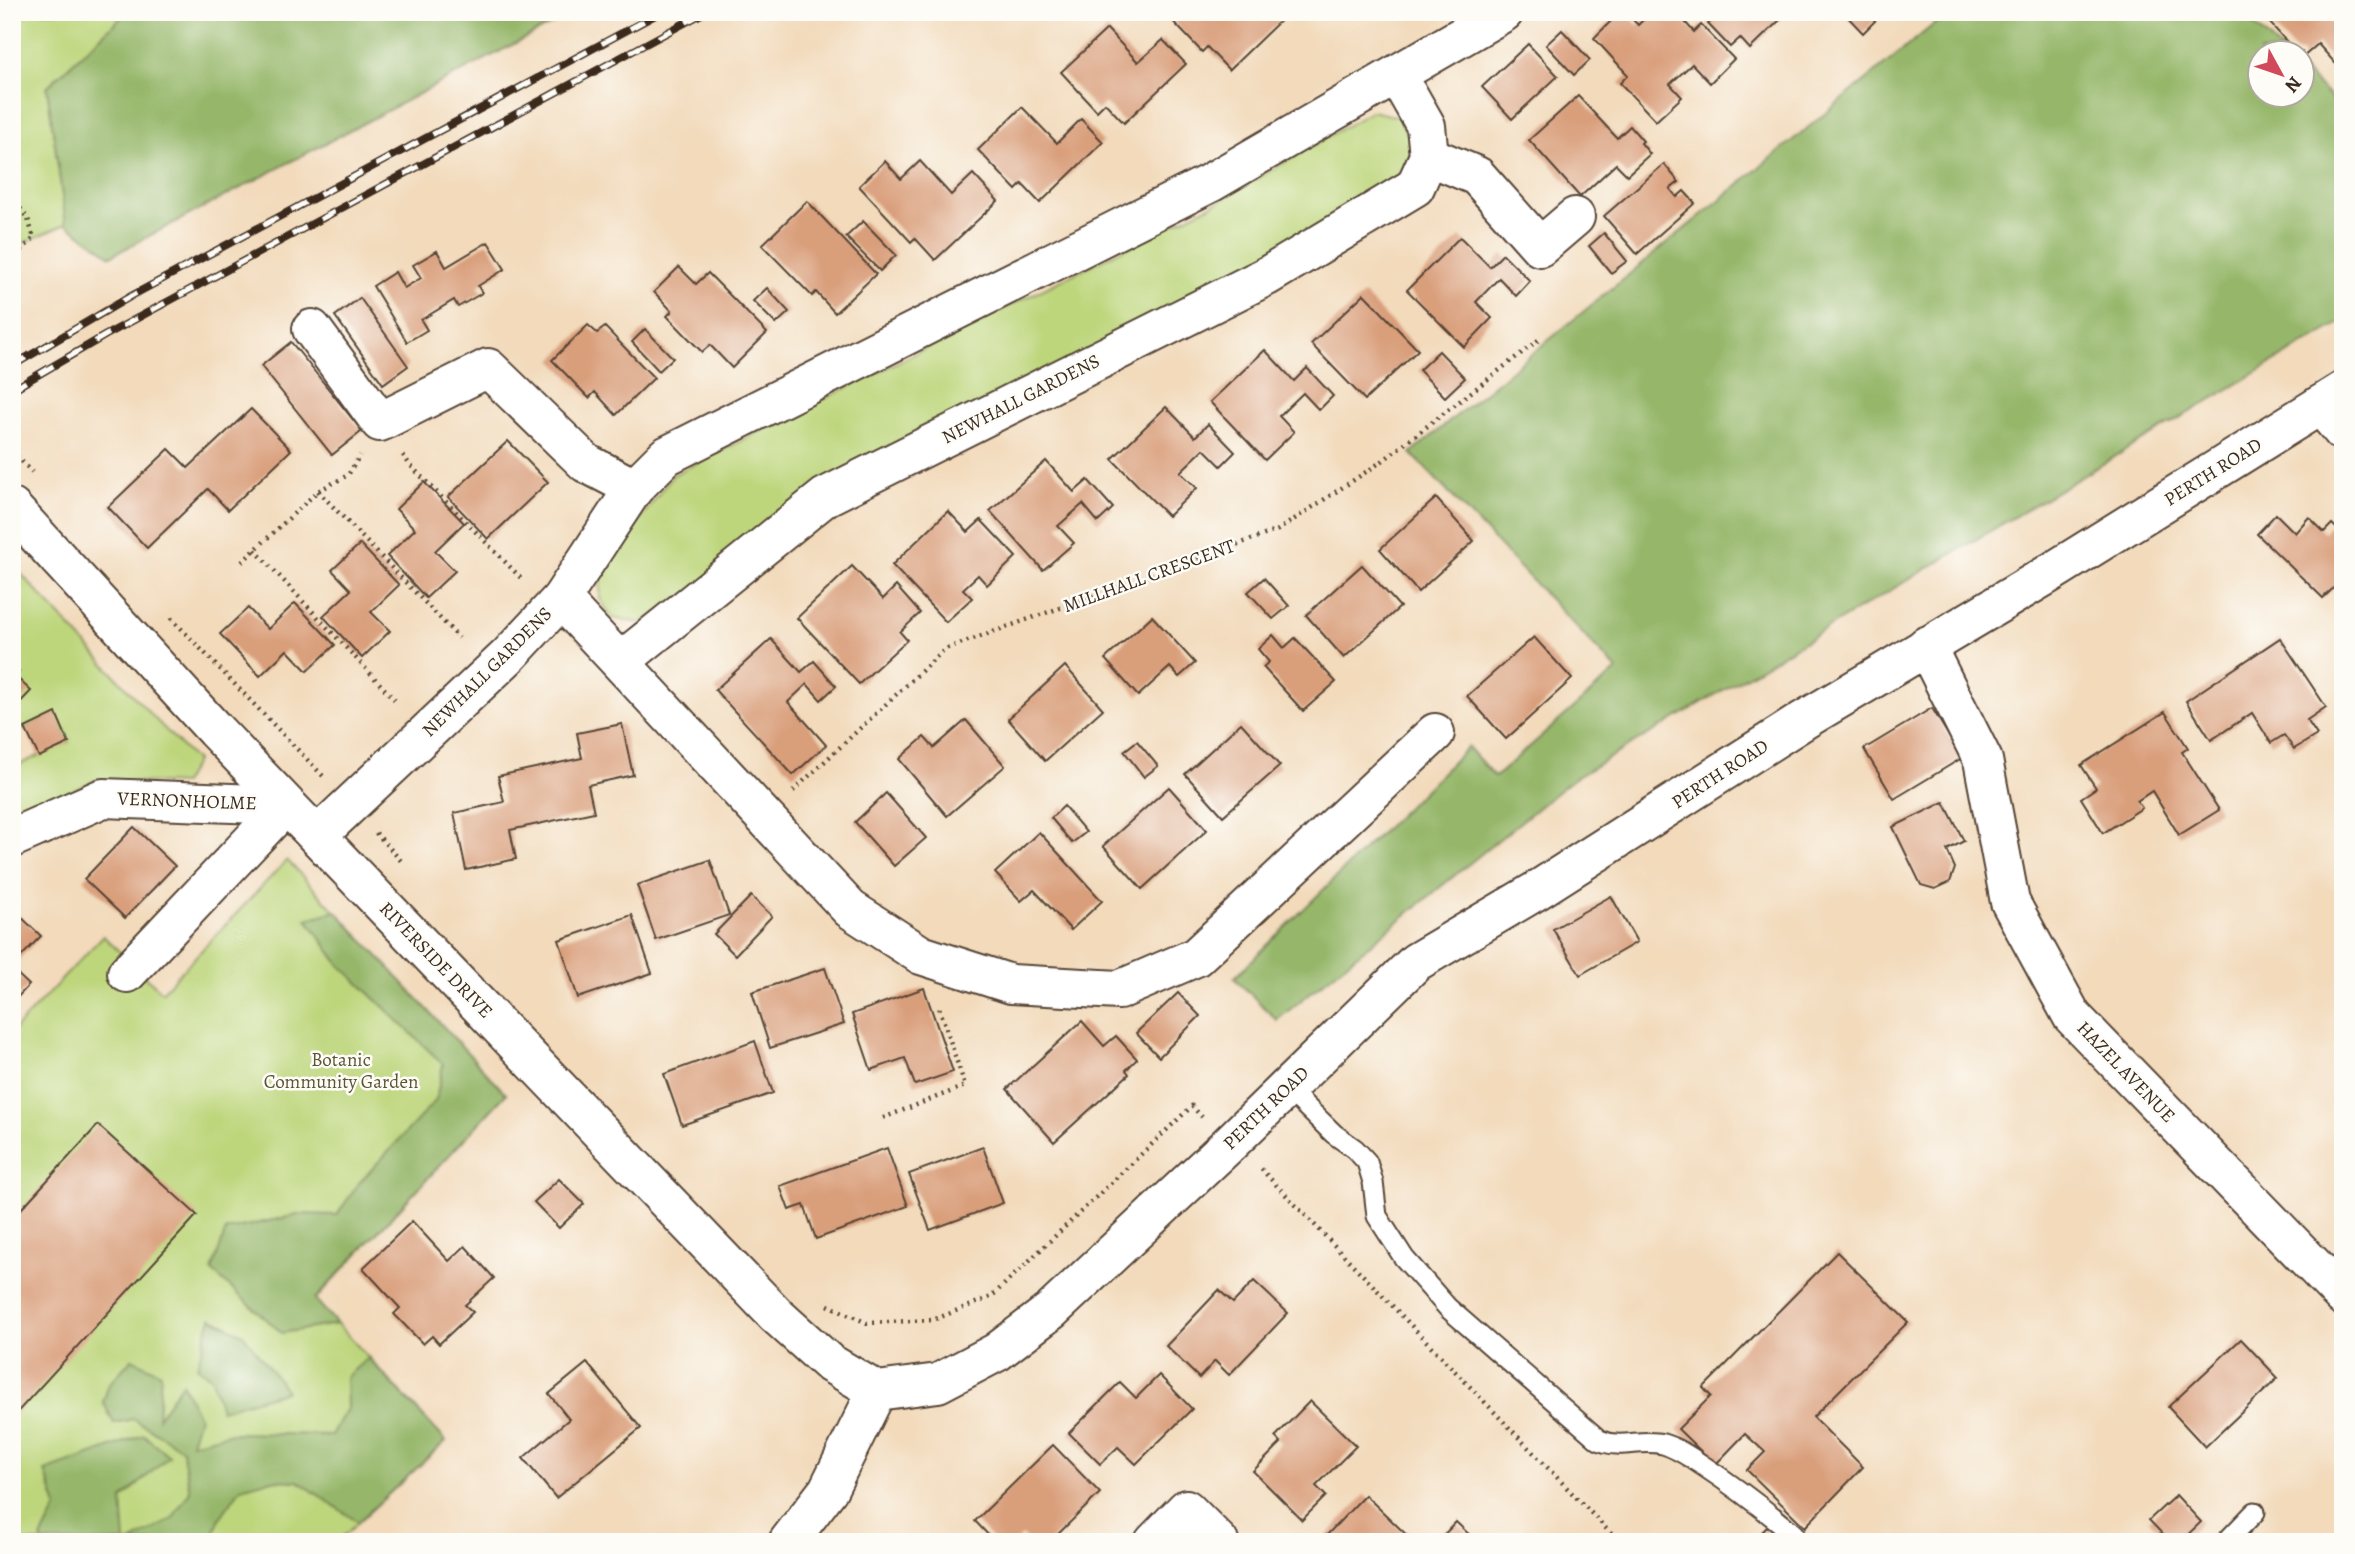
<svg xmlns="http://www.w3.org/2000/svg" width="2355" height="1554" viewBox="0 0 2355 1554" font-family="Alegreya,serif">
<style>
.green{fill:#bdd67b;stroke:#7c804c;stroke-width:2}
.forest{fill:#96b76b;stroke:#687044;stroke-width:2}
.building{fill:#d99e7a}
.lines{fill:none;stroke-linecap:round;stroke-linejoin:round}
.service-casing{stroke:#564436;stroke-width:23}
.minor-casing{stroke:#564436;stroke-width:42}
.tertiary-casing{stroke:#564436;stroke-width:42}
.path{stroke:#564436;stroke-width:4.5;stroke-dasharray:2 5;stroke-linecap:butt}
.service{stroke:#fff;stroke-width:19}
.minor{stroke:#fff;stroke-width:38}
.tertiary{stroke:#fff;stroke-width:38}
.rail-casing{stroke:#3b2a1e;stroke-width:8}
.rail{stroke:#fdfcf7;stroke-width:5;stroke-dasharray:16;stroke-linecap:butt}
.labels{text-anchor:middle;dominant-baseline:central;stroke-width:5;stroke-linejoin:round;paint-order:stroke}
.street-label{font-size:19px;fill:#3b2a1e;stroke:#fdfcf7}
.park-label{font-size:19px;fill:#5c5535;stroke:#fdfcf7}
</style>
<rect width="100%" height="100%" fill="#fdfcf7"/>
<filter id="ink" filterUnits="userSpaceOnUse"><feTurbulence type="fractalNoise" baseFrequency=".0143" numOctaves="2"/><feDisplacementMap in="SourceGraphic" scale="14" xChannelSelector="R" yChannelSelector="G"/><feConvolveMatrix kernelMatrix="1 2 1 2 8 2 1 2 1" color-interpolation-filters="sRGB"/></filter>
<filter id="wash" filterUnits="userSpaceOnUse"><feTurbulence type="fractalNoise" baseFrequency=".00686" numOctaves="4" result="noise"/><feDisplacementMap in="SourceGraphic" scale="28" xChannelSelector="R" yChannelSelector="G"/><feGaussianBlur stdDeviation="1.57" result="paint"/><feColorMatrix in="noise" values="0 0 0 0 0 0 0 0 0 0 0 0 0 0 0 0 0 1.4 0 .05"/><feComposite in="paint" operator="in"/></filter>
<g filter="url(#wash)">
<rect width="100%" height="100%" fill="#f2dabb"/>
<g class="green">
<path d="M12,12h115l-80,75 19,137 -54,24z"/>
<path d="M1372,111l26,6 16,28 -10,31 -764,447 -28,-5 -12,-19 1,-27 72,-97 546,-274z"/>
<path d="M12,564l144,156 40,41 -13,23 -87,-4 -84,38v-50l57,-26 -14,-28 -43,20z"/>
<path d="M287,860l219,234 -191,206 131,141 -109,101h-325v-510l91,-96 59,56z"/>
</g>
<g class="forest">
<path d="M127,12h448l-464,244 -45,-32 -19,-137z"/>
<path d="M1949,12h291l43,40h-23v42h42l1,-23 40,38v212l-771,459 -295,240 -43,-42 234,-231 27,30 122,-107 -206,-217z"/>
<path d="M336,911l170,183 -191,205 22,25 -55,9 -70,-62 14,-41 76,-16 35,1 21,-31 78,-84 7,-36 -104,-100 -32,-45z"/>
<path d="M211,1318l32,16 44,57 -66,19 -9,-31 -15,-13z"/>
<path d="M368,1358l78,83 -88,81 -60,-41 -28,-1 -29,8 -21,30 -9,24h-80l41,-23 18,-28 -8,-42 -48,-30 -20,4 -11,-21 6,-18 23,-25 29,14 -3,45 24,-35 17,34 -8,26 41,-10 99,2 16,-26 -1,-32z"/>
<path d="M144,1435l25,21 -47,43 3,43h-81l-3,-4 16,-31 -12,-36z"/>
</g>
<g id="blocks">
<g class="building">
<path d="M1170,12h119l-60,58 -22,-23 -5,5 -35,-37z"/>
<path d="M1620,12h5l13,13 13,-13h25l18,20 7,-7 33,34 -24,24 -18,-19 -22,20 12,13 -26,24 -36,-38 8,-8 -34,-37z"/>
<path d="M1714,12h74l-38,37 -10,-11 -10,9 -22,-23 9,-8z"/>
<path d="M1843,12h28l6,7 -14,14z"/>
<path d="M2260,12h83v60l-25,-28 -16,14v-6h-6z"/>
<path d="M1107,29l31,33 25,-22 23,24 -62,59 -19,-20 -8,8 -36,-39z"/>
<path d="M1562,30l28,30 -16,15 -28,-30z"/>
<path d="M1528,44l30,32 -46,43 -30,-32z"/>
<path d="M1578,96l39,42 13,-12 13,15 -2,2 9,11 -23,21 -11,-11 -36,33 -51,-57z"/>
<path d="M1022,107l35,36 24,-24 22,23 -63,61 -18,-19 -6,6 -38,-40z"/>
<path d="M885,161l16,18 19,-18 31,34 22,-21 25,27 -63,59 -20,-22 -4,4 -52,-56z"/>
<path d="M1664,164l15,18 -9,7 7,8 7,-6 11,12 -58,51 -33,-38z"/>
<path d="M807,201l69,73 -41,39 -19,-21 -4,4 -50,-51z"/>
<path d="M863,221l33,34 -16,16 -34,-34z"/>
<path d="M1604,233l23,28 -16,12 -22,-27z"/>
<path d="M1460,237l30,30 13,-13 27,27 -14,15 -17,-18 -23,24 16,16 -28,29 -57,-57z"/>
<path d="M488,242l17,27 -27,17 4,7 -24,14 -4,-7 -33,20 6,10 -20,12 -34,-56 22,-14 9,16 17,-10 -8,-13 24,-14 9,16z"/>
<path d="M679,267l17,17 12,-11 59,60 -35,35 -22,-23 -8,7 -35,-36 5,-5 -18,-19z"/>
<path d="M767,288l22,24 -13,12 -23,-23z"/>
<path d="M1364,294l54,56 -53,50 -54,-56z"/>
<path d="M360,298l48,68 -25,18 -48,-68z"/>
<path d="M588,325l9,8 8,-6 49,51 -38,37 -21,-23 -6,6 -37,-38z"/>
<path d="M645,329l28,29 -14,13 -27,-29z"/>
<path d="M291,342l71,89 -30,24 -71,-89z"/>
<path d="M1265,350l29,31 13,-13 26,28 -14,14 -16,-17 -24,23 15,16 -29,28 -55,-58z"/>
<path d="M1439,351l26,27 -20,19 -26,-27z"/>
<path d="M1166,407l29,30 13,-13 27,28 -14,14 -17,-17 -24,23 17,16 -29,28 -56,-57z"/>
<path d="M251,409l40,41 -63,60 -20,-21 -61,59 -39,-41 61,-58 19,19z"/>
<path d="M508,441l40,41 -60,57 -40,-42z"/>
<path d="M1046,461l28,31 14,-12 25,28 -15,14 -15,-18 -25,22 16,17 -31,27 -53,-59z"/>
<path d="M424,482l40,41 -29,28 20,20 -29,27 -39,-42 28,-27 -19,-20z"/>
<path d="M1436,498l38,43 -56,51 -38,-43z"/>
<path d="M948,511l20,21 13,-12 35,37 -29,28 -9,-10 -15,14 9,9 -26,24 -54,-57z"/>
<path d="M2276,514l19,19 14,-16 15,15 8,-8 11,10v45l-20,19 -66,-64z"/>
<path d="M360,544l39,41 -28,27 19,19 -28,27 -39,-42 28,-26 -19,-20z"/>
<path d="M1362,565l38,42 -56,51 -38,-43z"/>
<path d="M852,566l31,33 13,-13 24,27 -20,19 7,8 -48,44 -62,-66z"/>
<path d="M1264,578l25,28 -16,13 -25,-27z"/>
<path d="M295,603l40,42 -28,26 -20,-21 -27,26 -40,-42 28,-26 20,21z"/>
<path d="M1152,616l43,47 -16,14 -9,-10 -32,29 -33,-37z"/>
<path d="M1273,635l11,13 11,-10 41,44 -33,29 -40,-44 6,-5 -11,-13z"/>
<path d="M1534,637l38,42 -66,60 -39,-43z"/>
<path d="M2280,638l46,69 -19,13 10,15 -23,14 -10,-14 -13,8 -19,-30 -41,27 -25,-39z"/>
<path d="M771,639l30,33 13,-11 22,25 -15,14 -14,-16 -19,18 38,43 -33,30 -78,-85z"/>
<path d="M12,665l7,7 -4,4 16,15 -19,20z"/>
<path d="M1065,666l38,43 -58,52 -37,-42z"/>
<path d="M1932,708l30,50 -68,41 -30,-50z"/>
<path d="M2165,712l23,36 -6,4 37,58 -40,25 -27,-44 -15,10 5,7 -39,25 -22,-35 15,-10 -15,-23z"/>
<path d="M56,713l13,30 -30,14 -14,-29z"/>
<path d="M966,720l39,46 -58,50 -48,-57 25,-22 10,11z"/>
<path d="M1241,723l39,43 -57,50 -38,-42z"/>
<path d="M622,724l11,51 -45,10 6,27 -84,18 6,29 -50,11 -12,-57 50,-11 -6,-26 84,-18 -5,-25z"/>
<path d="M1137,741l21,25 -14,11 -20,-26z"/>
<path d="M1169,787l38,43 -65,59 -39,-43z"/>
<path d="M886,793l40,45 -32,28 -39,-44z"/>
<path d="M1944,802l20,39 -17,9 8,18 -5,14 -15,7 -14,-4 -28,-58z"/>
<path d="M1064,806l22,26 -14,11 -21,-25z"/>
<path d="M134,827l41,39 -50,52 -41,-39z"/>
<path d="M1039,832l63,69 -31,29 -37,-40 -13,11 -26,-28z"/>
<path d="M710,860l19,55 -73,25 -19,-55z"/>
<path d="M751,896l21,20 -37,39 -21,-21z"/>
<path d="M1611,896l26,46 -57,33 -27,-46z"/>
<path d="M14,910l27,26 -26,27 -3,-2v-49z"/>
<path d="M632,915l20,58 -74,25 -19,-58z"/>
<path d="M825,968l19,56 -74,24 -18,-56z"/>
<path d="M12,969l17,16 -17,18z"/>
<path d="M924,988l29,84 -38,13 -10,-27 -34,12 -19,-56z"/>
<path d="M1178,993l22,23 -41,41 -23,-24z"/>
<path d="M1082,1021l22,25 12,-10 21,23 -11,11 3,4 -75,68 -47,-53z"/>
<path d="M755,1041l18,52 -91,32 -18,-51z"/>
<path d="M98,1125l99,90 -185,203v-199z"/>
<path d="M983,1147l20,56 -73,27 -21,-56z"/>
<path d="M887,1148l21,58 -92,33 -12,-34 -15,5 -9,-24z"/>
<path d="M559,1179l25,25 -25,24 -25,-26z"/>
<path d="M412,1221l37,40 16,-15 29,32 -29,27 8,7 -34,32 -7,-8 -9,8 -29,-30 6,-6 -37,-40z"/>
<path d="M1837,1252l71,70 -95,95 50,50 -58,60 -58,-57 18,-18 -20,-18 -30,31 -37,-36 33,-33 -8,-8z"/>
<path d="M1254,1281l34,32 -59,62 -14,-14 -16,17 -33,-32 53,-56 14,13z"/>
<path d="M2241,1339l37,39 -73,69 -37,-40z"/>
<path d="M587,1363l54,65 -85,70 -33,-40 46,-39 -20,-25z"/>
<path d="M1159,1375l33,34 -56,55 -18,-17 -18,17 -31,-31 51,-51 16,16z"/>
<path d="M1310,1401l46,45 -40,40 10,10 -24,24 -49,-49 28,-28 -6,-6z"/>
<path d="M1053,1445l47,48 -50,49h-22l-6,-7 -7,7h-20l-20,-21z"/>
<path d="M1365,1495l49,47h-89l-3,-2z"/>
<path d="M2176,1495l25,27 -21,20h-10l-21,-22z"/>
<path d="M1456,1522l17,16 -3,4h-33z"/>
<path d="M1769,1525l17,17h-34z"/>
</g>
</g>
</g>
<g filter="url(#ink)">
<use href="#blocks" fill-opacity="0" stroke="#564436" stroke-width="2"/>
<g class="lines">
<defs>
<g id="service">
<path d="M1287,1088l47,46 21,15 12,13 6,20 4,34 27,42 44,50 151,132c22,10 41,-2 64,4 14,4 27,13 39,21 32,21 62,44 92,69"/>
<path d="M2226,1542l29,-30"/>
</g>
<g id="minor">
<path d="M1429,156l48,20 63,71 35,-30"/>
<path d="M312,329l68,93 108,-54 98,95 48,25"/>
<path d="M2320,405l23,27"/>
<path d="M561,599l289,310 71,46 90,29 108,6 77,-33 239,-224"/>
<path d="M1926,646l57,114 27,142 62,114 271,280"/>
<path d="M621,661l204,-164 442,-221 148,-89 14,-31 -3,-30 -29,-51"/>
<path d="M317,836l192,-181 52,-56 73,-111 32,-32 544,-273 294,-171"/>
<path d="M12,838l91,-40 183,7"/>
<path d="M127,973l159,-168"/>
<path d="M1154,1542l32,-33 33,33"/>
</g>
<g id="tertiary">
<path d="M12,508l203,222 561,585 52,47 49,29"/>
<path d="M877,1391l61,-8 59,-31 55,-42 175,-164 189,-184 120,-71 268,-171 243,-145 296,-184"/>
<path d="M788,1542l40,-52 49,-99"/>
</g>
</defs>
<use href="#service" class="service-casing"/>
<use href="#minor" class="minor-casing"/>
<use href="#tertiary" class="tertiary-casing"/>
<g class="path">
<path d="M12,197l16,22 6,19 -22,21"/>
<path d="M12,451l20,21"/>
<path d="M403,455l7,10 111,113"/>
<path d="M318,491l141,147"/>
<path d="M255,550l140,150"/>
<path d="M242,562l76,-71 30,-16 12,-20"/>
<path d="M171,618l152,158"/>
<path d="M793,791l152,-142 333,-119 103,-68 160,-124"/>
<path d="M376,833l27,30"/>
<path d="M883,1118l82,-32 -27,-82"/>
<path d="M1261,1169l358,373"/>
<path d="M828,1305l39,18 66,-3 58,-23 201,-191 10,11"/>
</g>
<use href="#service" class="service"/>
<use href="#minor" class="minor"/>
<use href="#tertiary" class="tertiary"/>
<defs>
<g id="rail">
<path d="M12,366l121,-71 528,-283"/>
<path d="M12,390l94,-55 599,-323"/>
</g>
</defs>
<use href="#rail" class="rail-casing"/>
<use href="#rail" class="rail"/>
</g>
</g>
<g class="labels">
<g class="street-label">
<text transform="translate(1021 399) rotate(-27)">NEWHALL GARDENS</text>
<text transform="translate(2213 472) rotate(-32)">PERTH ROAD</text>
<text transform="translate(1149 576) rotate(-20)">MILLHALL CRESCENT</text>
<text transform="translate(487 672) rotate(-45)">NEWHALL GARDENS</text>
<text transform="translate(1720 774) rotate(-33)">PERTH ROAD</text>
<text transform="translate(187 801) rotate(2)">VERNONHOLME</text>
<text transform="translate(436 960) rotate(46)">RIVERSIDE DRIVE</text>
<text transform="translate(2126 1072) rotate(46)">HAZEL AVENUE</text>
<text transform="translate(1266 1108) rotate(-44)">PERTH ROAD</text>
</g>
<g class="park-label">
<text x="341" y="1060">Botanic<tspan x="341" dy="22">Community Garden</tspan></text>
</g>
</g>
<rect width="2355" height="1554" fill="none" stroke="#fdfcf7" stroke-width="42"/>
<g transform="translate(2281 74) rotate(130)"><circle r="33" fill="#fdfcf7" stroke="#afa8a0" stroke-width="2"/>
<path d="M0-5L12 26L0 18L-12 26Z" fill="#d1495b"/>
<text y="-10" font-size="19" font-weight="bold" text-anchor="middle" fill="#3b2a1e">N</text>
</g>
</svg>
